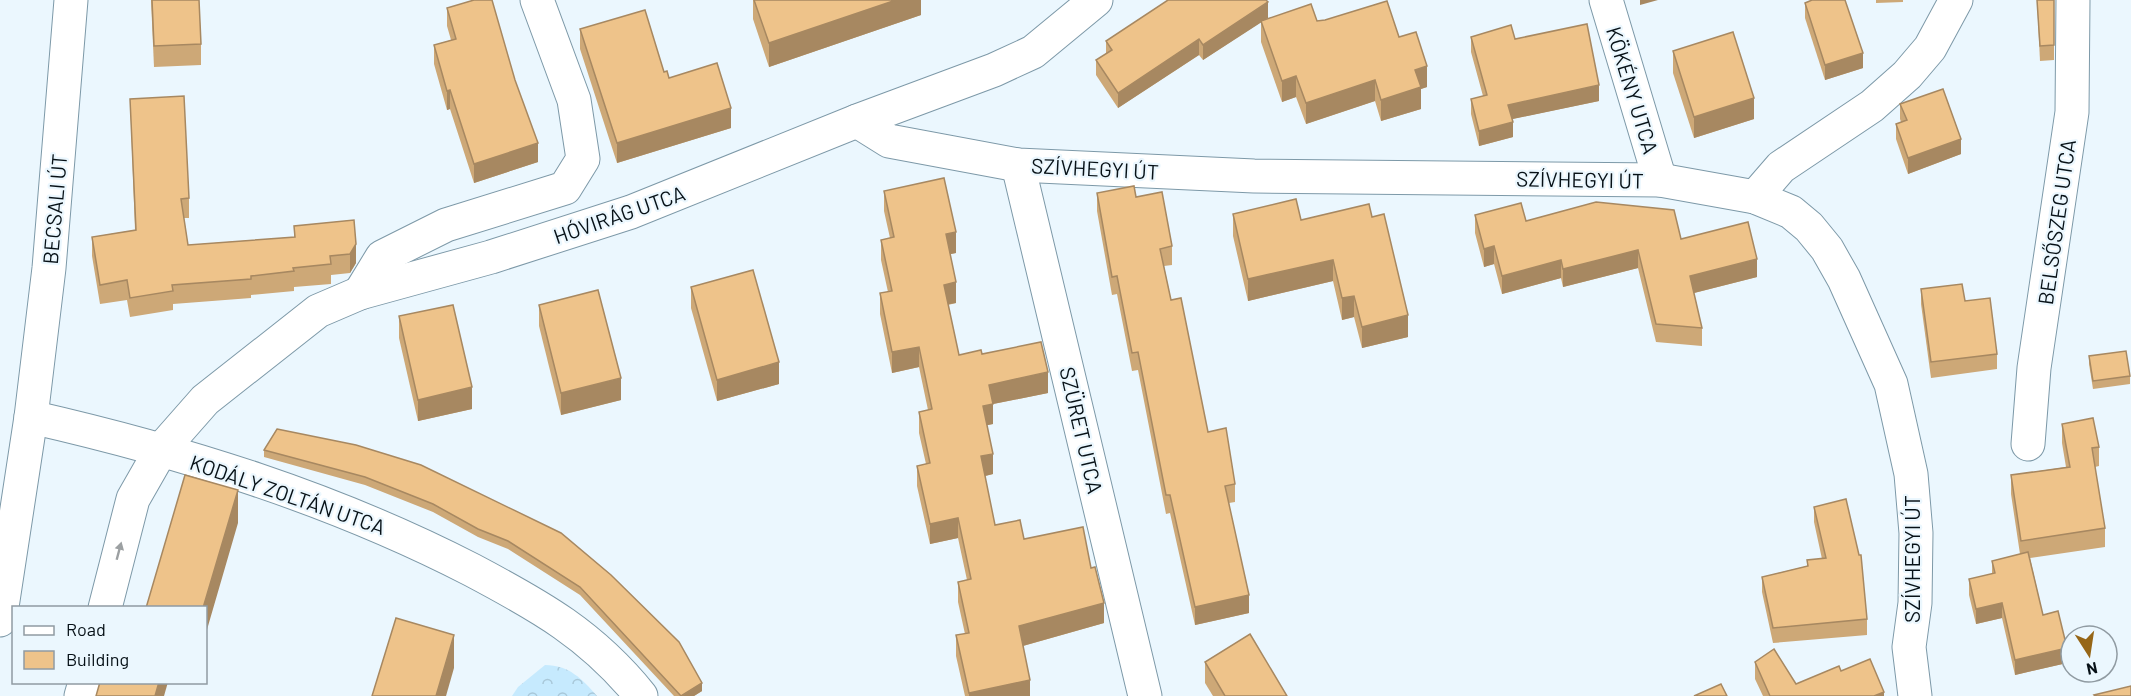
<svg xmlns="http://www.w3.org/2000/svg" width="2131" height="696" viewBox="0 0 2131 696" font-family="Barlow,sans-serif">
<style>
.park{fill:url(#park-crowns)}
.lines{fill:none;stroke-linecap:round;stroke-linejoin:round}
.minor-casing{stroke:#7d99a8;stroke-width:35}
.major-casing{stroke:#7d99a8;stroke-width:35}
.minor{stroke:#fff;stroke-width:33}
.major{stroke:#fff;stroke-width:33}
.wall{fill:#cda877}
.shaded-wall{fill:#a78861}
.building{fill:#eec38a;stroke:#a78861;stroke-width:1.5}
.oneway{fill:#9ca0a2}
.labels{text-anchor:middle;dominant-baseline:central;stroke-width:4.5;stroke-linejoin:round;paint-order:stroke}
.street-label{font-size:21px;fill:#071117;stroke:#ebf7fe}
</style>
<defs>
<pattern id="park-crowns" width="20" height="18" patternUnits="userSpaceOnUse" patternTransform="scale(1.5)"><rect width="20" height="18" fill="#c6eafe"/><path d="M2 6a3 3 0 1 1 6 0M12 15a3 3 0 1 1 6 0" fill="none" stroke="#a9c8d9"/></pattern>
</defs>
<rect width="100%" height="100%" fill="#ebf7fe"/>
<path class="park" d="M545,665c24,0 37,14 52,31h-85l6,-9z"/>
<g class="lines">
<defs>
<g id="minor">
<path d="M1606,0l54,180"/>
<path d="M857,121l32,20 129,24 236,11 406,4 95,17 36,15 18,15 18,22 17,30 47,105 20,90 5,59 -1,70 -6,44 6,49"/>
<path d="M1018,165l127,531"/>
<path d="M1755,197l26,-30 91,-61 35,-31 23,-27 26,-48"/>
<path d="M360,293l22,-36 64,-32 119,-37 18,-29 -9,-59 -37,-100"/>
<path d="M31,417c153,35 301,81 441,153 68,36 120,65 169,126"/>
<path d="M2028,444l6,-76 38,-256 1,-112"/>
<path d="M105,608l28,-109 28,-49 44,-50 113,-89 42,-18 131,-36 140,-45 226,-91 137,-51 39,-18 63,-52"/>
<path d="M81,696l4,-14"/>
</g>
<path id="major" d="M0,620l31,-203 18,-149 22,-268"/>
</defs>
<use href="#minor" class="minor-casing"/>
<use href="#major" class="major-casing"/>
<use href="#minor" class="minor"/>
<use href="#major" class="major"/>
</g>
<g class="wall">
<path d="M151,0h48l2,44v21l-47,2z"/>
<path d="M753,0h168v15l-152,52 -16,-48z"/>
<path d="M1876,0h27v2l-27,1z"/>
<path d="M2037,0h17v60l-14,1z"/>
<path d="M1805,3l58,65 -38,12 -20,-62z"/>
<path d="M447,8l91,154 -64,21 -24,-74 -3,1 -13,-46v-19l17,-5 -4,-14z"/>
<path d="M1268,18l-5,2 54,1 82,16 28,50 -6,2v20l-40,12 -6,-20 -69,23 -10,-27 -14,5 -21,-60v-20l-58,38 -4,-5 -81,53 -22,-33v-15l10,-6v-13z"/>
<path d="M580,29l84,43 5,6 62,50 -114,35 -37,-114z"/>
<path d="M1471,37l44,2 84,62 -87,18 1,18 -34,9 -8,-32v-15l12,-3 -12,-44z"/>
<path d="M1673,51l81,68 -60,19 -21,-65z"/>
<path d="M130,99l59,99v20h-5l4,27 106,-8v-11l60,-6 2,43 -6,10 -19,2v9l-37,3v4l-43,4v3l-78,6v6l-43,7 -3,-17 -27,4 -8,-48v-19l43,-7z"/>
<path d="M1900,104l61,50 -53,20 -12,-35v-15l5,-2 -1,-3z"/>
<path d="M884,191l72,62 -6,1 6,49 -8,2 11,50 23,-1 66,39 -55,11v20l-6,1 6,49 -8,2 10,49 96,43 13,55 -81,23 7,50h-65l-9,-40v-21l9,-1 -7,-32v-20l9,-2 -9,-42 -28,6 -13,-58v-20l9,-2 -7,-31v-21l9,-2 -9,-43 -27,6 -12,-59v-21l8,-1 -7,-32v-20l9,-2 -6,-27z"/>
<path d="M1097,193l39,4 36,49v19l-8,1 7,34 37,132 27,52v18l-6,1 20,110 -54,12 -25,-112 -4,1 -28,-144 -6,1 -15,-77 -5,1 -15,-84z"/>
<path d="M1233,214l68,6 107,117 -46,11 -8,-31 -12,3 -9,-39 -85,20 -15,-65z"/>
<path d="M1475,215l206,24 76,38 -63,16 8,35v18l-46,-4 -18,-74 -75,19 -2,-9 -59,16 -8,-30 -10,3 -9,-34z"/>
<path d="M691,287l88,97 -62,17 -26,-93z"/>
<path d="M1921,289l44,12 32,53v15l-66,9 -10,-74z"/>
<path d="M539,305l82,95 -60,15 -22,-89z"/>
<path d="M399,316l73,93 -54,12 -19,-83z"/>
<path d="M2089,356l41,20v8l-37,5 -4,-25z"/>
<path d="M2062,424l37,23v19l-4,1 10,61v19l-75,11 13,57 24,48 -52,12 -13,-57 -26,6 -7,-29v-16l23,-5v-13l28,-7 -9,-60v-19l55,-8 -4,-24z"/>
<path d="M277,429l284,104 141,158 -8,5h-20l-94,-101 -72,-46 -30,-12 -45,-25 -68,-27 -101,-28v-7z"/>
<path d="M1814,507l53,112v16l-94,8 -11,-51v-15l45,-11v-6l15,-1 -8,-37z"/>
<path d="M1205,662l82,34h-74l-8,-13z"/>
<path d="M1755,662l41,22 45,-13 43,25h-121l-8,-17z"/>
</g>
<g class="shaded-wall">
<path d="M896,0h25v15l-152,52v-24z"/>
<path d="M1640,0h18l-18,5z"/>
<path d="M1268,2v16l-65,42v-15z"/>
<path d="M1199,39v16l-81,53v-15z"/>
<path d="M1863,53v15l-38,12v-15z"/>
<path d="M1427,66v21l-6,2v20l-40,12v-21l34,-30z"/>
<path d="M1296,76v21l-14,5v-21z"/>
<path d="M1375,80v21l-69,23v-21z"/>
<path d="M1599,85v16l-91,19v-15z"/>
<path d="M450,90v19l-3,1v-19z"/>
<path d="M1754,98v21l-60,19v-21z"/>
<path d="M731,108v20l-114,35v-20z"/>
<path d="M1513,122v15l-34,9v-15z"/>
<path d="M1961,139v15l-53,20v-16z"/>
<path d="M538,143v19l-64,21v-19z"/>
<path d="M956,232v21l-10,2v-21z"/>
<path d="M356,244v19l-6,10v-19z"/>
<path d="M1494,246v18l-10,3v-18z"/>
<path d="M1638,250v18l-75,19v-18z"/>
<path d="M1757,259v18l-67,17v-18z"/>
<path d="M1333,260v21l-85,20v-22z"/>
<path d="M1561,260v18l-59,16v-18z"/>
<path d="M956,282v21l-12,2v-20z"/>
<path d="M1354,296v21l-12,3v-22z"/>
<path d="M1408,315v22l-46,11v-21z"/>
<path d="M919,347v20l-27,6v-21z"/>
<path d="M779,362v22l-62,17v-21z"/>
<path d="M1048,372v21l-55,11v20l-10,2v-20l6,-21z"/>
<path d="M621,378v22l-60,15v-22z"/>
<path d="M472,387v22l-54,12v-21z"/>
<path d="M993,454v20l-12,3v-21z"/>
<path d="M238,490v33l-32,110v-25h-3z"/>
<path d="M958,518v20l-28,6v-20z"/>
<path d="M1249,595v18l-54,12v-18z"/>
<path d="M1104,603v20l-85,24v-21z"/>
<path d="M2002,603v15l-26,6v-15z"/>
<path d="M454,635v33l-8,28h-10z"/>
<path d="M2067,648v15l-52,12v-15z"/>
<path d="M1030,680v16h-61v-3z"/>
<path d="M159,682h9l-4,14h-9z"/>
<path d="M702,683v8l-8,5h-12z"/>
<path d="M1884,692v4h-10z"/>
</g>
<g class="building">
<path d="M152,0h47l2,44 -47,2z"/>
<path d="M474,0h18l23,80 23,63 -64,21 -24,-74 -3,1 -13,-46 22,-6 -9,-31z"/>
<path d="M754,0h142l-127,43z"/>
<path d="M1168,0h98l2,2 -65,43 -4,-6 -81,54 -22,-33 16,-10 -6,-9z"/>
<path d="M1812,0h33l18,53 -38,12 -20,-62z"/>
<path d="M2037,0h17v45l-14,1z"/>
<path d="M1387,1l12,36 17,-5 11,34 -12,4 6,17 -40,13 -6,-20 -69,23 -10,-27 -14,5 -21,-60 50,-17 6,17 8,-1z"/>
<path d="M645,10l19,62 3,-1 2,7 48,-15 14,45 -114,35 -37,-114z"/>
<path d="M1587,24l12,61 -91,20 5,17 -34,9 -8,-32 16,-4 -16,-58 40,-12 4,14z"/>
<path d="M1733,32l21,66 -60,19 -21,-66z"/>
<path d="M1943,89l18,50 -53,19 -12,-34 11,-4 -7,-16z"/>
<path d="M184,96l5,102 -8,1 7,46 107,-8 -1,-11 60,-6 2,24 -6,10 -20,2 1,8 -38,4 1,3 -43,5v3l-79,6 1,6 -43,7 -3,-18 -27,5 -8,-48 44,-7 -6,-131z"/>
<path d="M944,178l12,54 -10,2 10,48 -12,3 15,70 22,-5 1,4 59,-12 7,30 -59,13 4,19 -10,2 10,48 -12,2 14,69 25,-5 4,19 59,-12 8,41 4,-1 9,36 -85,23 11,54 -61,13 -13,-58 13,-2 -11,-51 13,-3 -13,-61 -28,6 -13,-58 13,-3 -11,-51 13,-3 -13,-62 -27,5 -12,-59 12,-2 -11,-51 13,-3 -10,-46z"/>
<path d="M1134,186l2,11 26,-5 10,54 -12,3 11,51 10,-2 27,134 18,-4 9,56 -10,2 24,109 -54,12 -25,-112h-4l-28,-143 -6,1 -15,-77 -5,1 -15,-84z"/>
<path d="M1296,199l5,21 68,-16 3,13 12,-3 24,101 -46,12 -8,-31 -12,2 -9,-38 -85,19 -15,-65z"/>
<path d="M1596,202l78,8 7,29 67,-17 9,37 -67,17 12,52 -46,-4 -18,-74 -75,19 -2,-9 -59,16 -8,-30 -10,3 -9,-34 46,-12 5,18z"/>
<path d="M753,270l26,92 -62,18 -26,-93z"/>
<path d="M1962,284l3,17 25,-3 7,56 -66,8 -10,-73z"/>
<path d="M598,290l23,88 -60,15 -22,-88z"/>
<path d="M453,305l19,82 -54,13 -19,-84z"/>
<path d="M2126,351l4,25 -37,5 -4,-25z"/>
<path d="M2093,418l6,29 -7,1 13,80 -84,13 -10,-66 59,-8 -8,-43z"/>
<path d="M277,429l79,16 65,20 140,68 50,42 68,67 23,41 -21,13 -101,-109 -72,-46 -30,-12 -45,-25 -68,-27 -101,-27z"/>
<path d="M185,475l53,15 -35,118h-57z"/>
<path d="M1846,499l13,56h2l6,64 -94,9 -11,-51 46,-11 -1,-6 19,-2 -12,-51z"/>
<path d="M2028,552l15,63 15,-4 9,37 -52,12 -13,-57 -26,6 -7,-30 26,-6 -3,-12z"/>
<path d="M396,618l58,17 -18,61h-64z"/>
<path d="M1250,634l37,62h-62l-20,-34z"/>
<path d="M1774,649l22,35 43,-18 2,5 29,-12 14,33 -10,4h-104l-15,-34z"/>
<path d="M100,682h59l-4,14h-59z"/>
<path d="M1721,684l6,12h-33z"/>
<path d="M2131,686v10h-36l-1,-1z"/>
</g>
<defs><path id="oneway-solid" d="M-6-.8H1V-3.2L6.5 0L1 3.2V.8H-6Z" transform="scale(1.5)"/></defs>
<use class="oneway" href="#oneway-solid" transform="translate(119 551) rotate(-75)"/>
<g class="labels">
<g class="street-label">
<text transform="translate(1633 90) rotate(73)">KÖKÉNY UTCA</text>
<text transform="translate(1095 168) rotate(3)">SZÍVHEGYI ÚT</text>
<text transform="translate(1580 179) rotate(1)">SZÍVHEGYI ÚT</text>
<text transform="translate(54 209) rotate(-85)">BECSALI ÚT</text>
<text transform="translate(619 214) rotate(-19)">HÓVIRÁG UTCA</text>
<text transform="translate(2056 222) rotate(-82)">BELSŐSZEG UTCA</text>
<text transform="translate(1082 430) rotate(77)">SZÜRET UTCA</text>
<text transform="translate(288 494) rotate(19)">KODÁLY ZOLTÁN UTCA</text>
<text transform="translate(1911 559) rotate(-90)">SZÍVHEGYI ÚT</text>
</g>
</g>
<rect x="12" y="606" width="195" height="78" fill="#ebf7fe" stroke="#909ba2" stroke-width="1.5"/>
<rect x="24" y="626" width="30" height="9" fill="#ffffff" stroke="#909ba2" stroke-width="1.5"/>
<text x="66" y="636" font-size="18" fill="#071117">Road</text>
<rect x="24" y="651" width="30" height="18" fill="#eec38a" stroke="#909ba2" stroke-width="1.5"/>
<text x="66" y="666" font-size="18" fill="#071117">Building</text>
<g transform="translate(2089 654) rotate(168)"><circle r="28" fill="#ebf7fe" stroke="#909ba2" stroke-width="1.5"/>
<path d="M0-4.5L10 22L0 15L-10 22Z" fill="#966617"/>
<text y="-9" font-size="16" font-weight="bold" text-anchor="middle" fill="#071117">N</text>
</g>
</svg>
